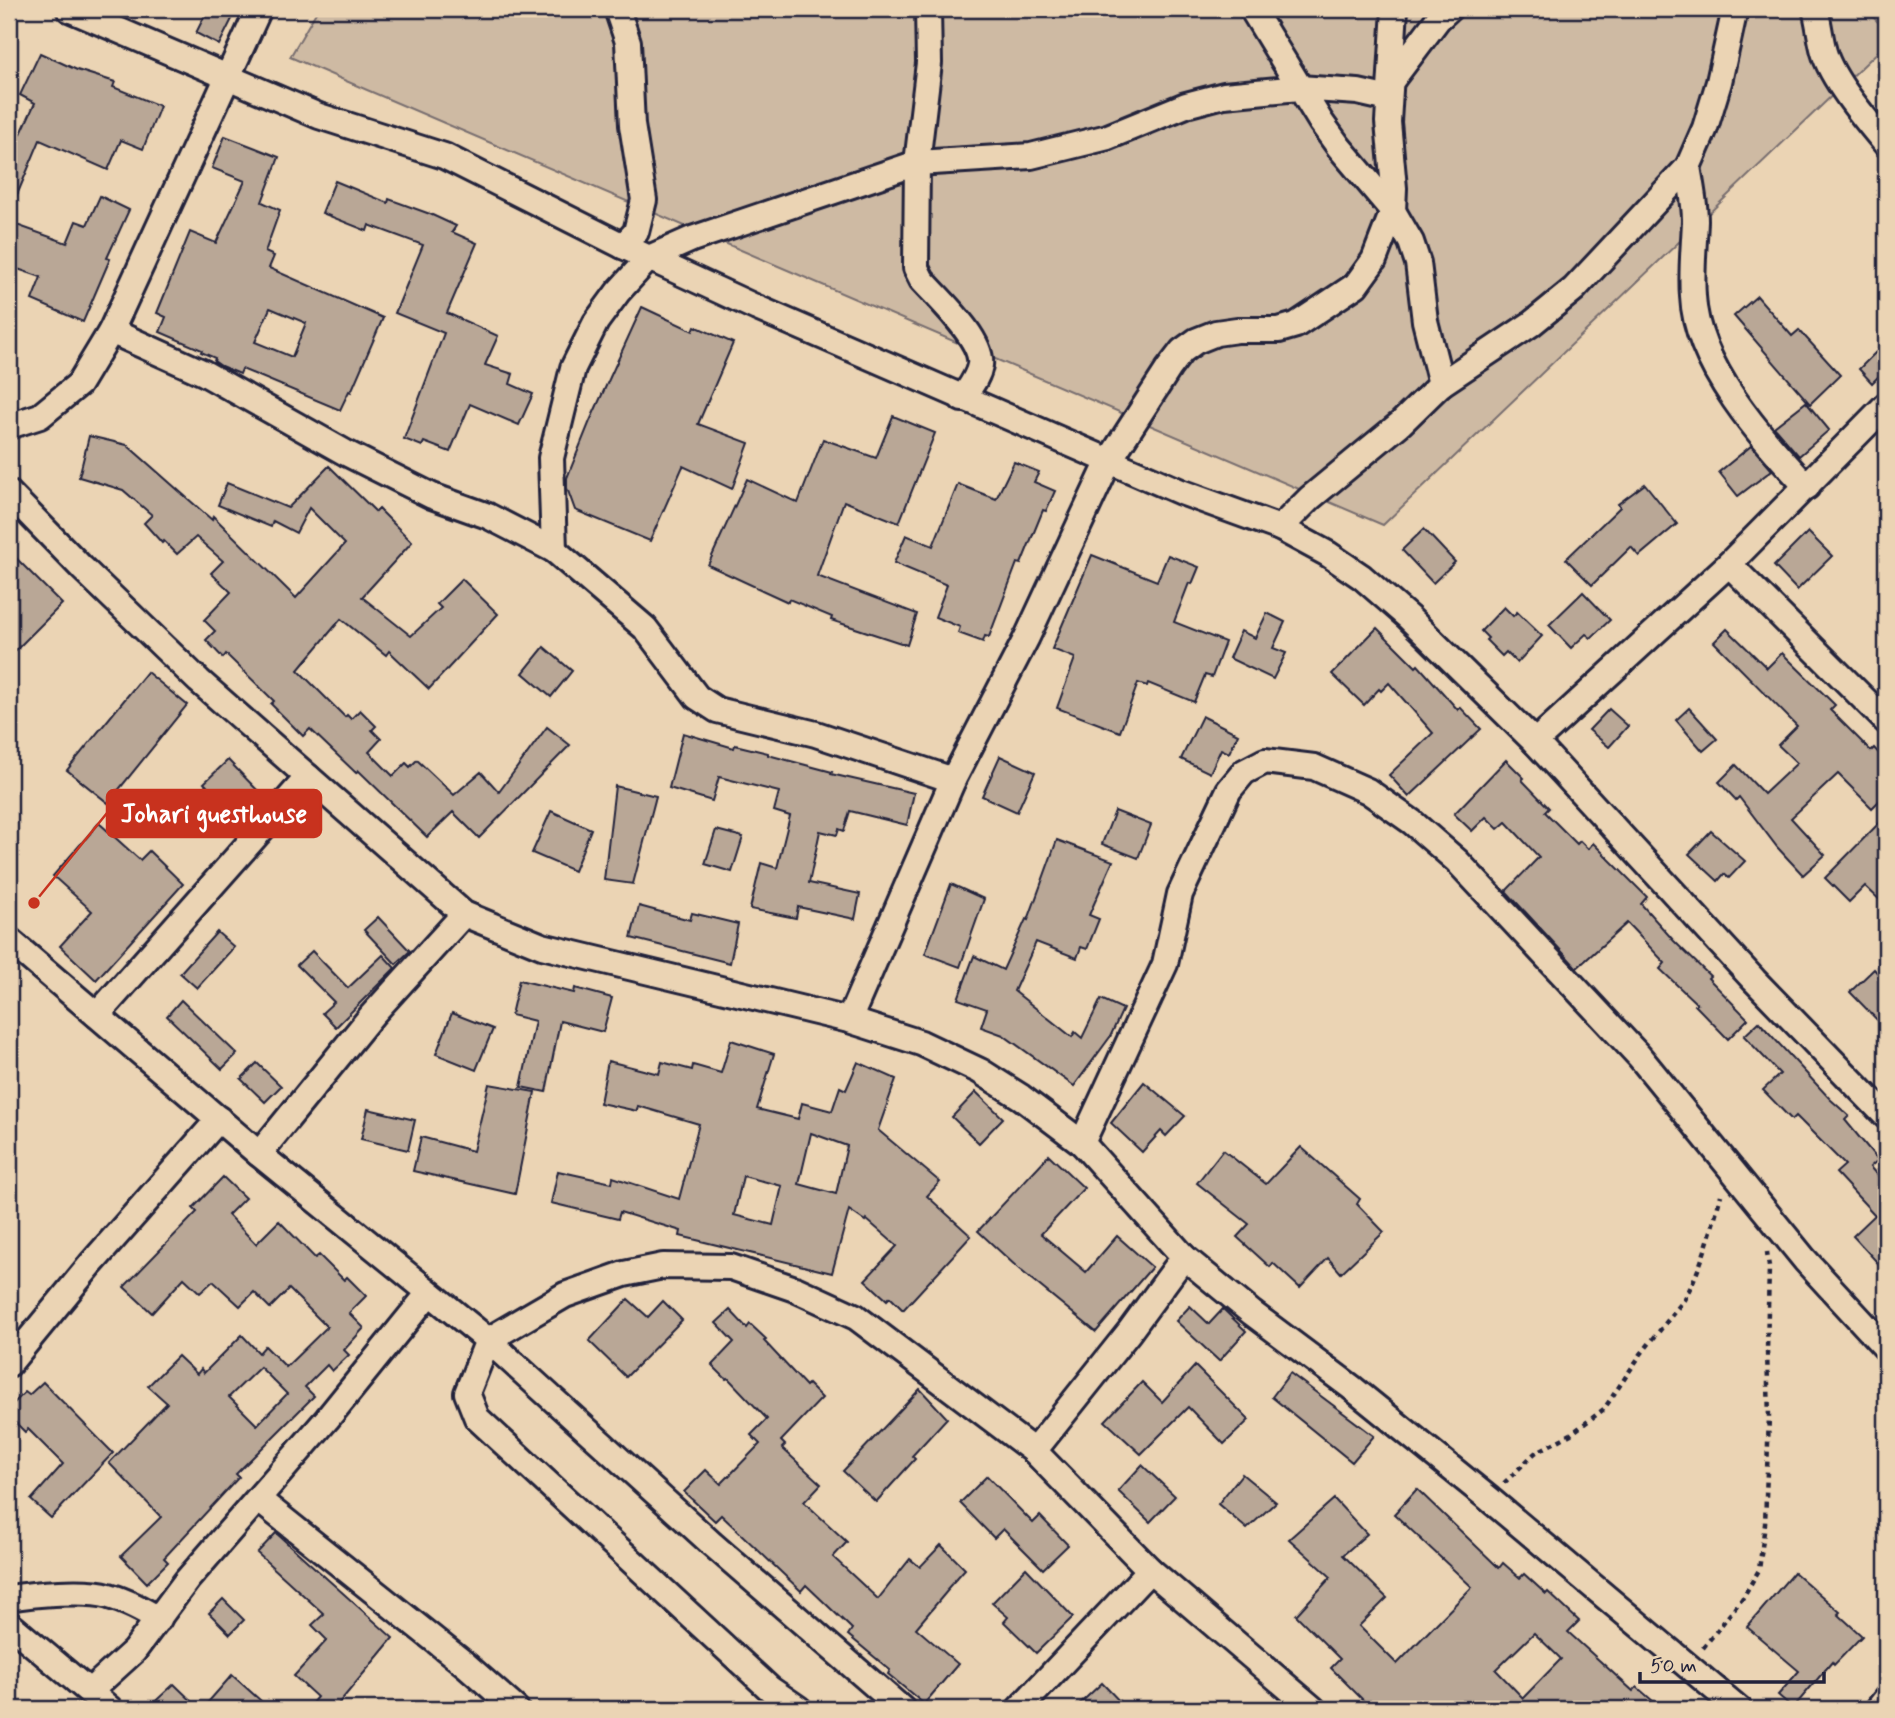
<svg xmlns="http://www.w3.org/2000/svg" width="1895" height="1718" viewBox="0 0 1895 1718" font-family="Mynerve,sans-serif">
<style>
.green{fill:#cebaa3;stroke:#786e6f;stroke-width:2}
.building{fill:#b9a796;stroke:#22223b;stroke-width:2;fill-rule:evenodd}
.lines{fill:none;stroke-linecap:round;stroke-linejoin:round}
.minor-casing{stroke:#22223b;stroke-width:30}
.path{stroke:#22223b;stroke-width:4.5;stroke-dasharray:5 5;stroke-linecap:butt}
.minor{stroke:#ebd4b4;stroke-width:24}
.leader{fill:none;stroke:#c8321e;stroke-width:2.5}
.callout-dot{fill:#c8321e;stroke:#ebd4b4;stroke-width:2.5}
.callout{fill:#c8321e;stroke:#c8321e;stroke-width:2.5}
.callout-label{font-size:26px;text-anchor:middle;font-weight:bold;fill:#fff}
</style>
<rect width="100%" height="100%" fill="#ebd4b4"/>
<filter id="ink" filterUnits="userSpaceOnUse"><feTurbulence type="fractalNoise" baseFrequency=".0143" numOctaves="2"/><feDisplacementMap in="SourceGraphic" scale="14" xChannelSelector="R" yChannelSelector="G"/><feConvolveMatrix kernelMatrix="1 2 1 2 8 2 1 2 1" color-interpolation-filters="sRGB"/></filter>
<g filter="url(#ink)">
<path class="green" d="M318,9h1547l21,21v14l-503,481 -1093,-468z"/>
<g class="building">
<path d="M208,9h29l-18,36 -23,-12z"/>
<path d="M40,53l37,17 38,12 -2,5 47,19 -17,43 -22,-9 -13,30 -68,-30 -31,74v-54l26,-57 -15,-8z"/>
<path d="M225,136l54,21 -17,45 18,8 -15,42 9,4 -5,12 114,50 -32,74 -2,-1 -9,19 -98,-41 -2,5 -19,-8 -7,-5 1,-3 -14,-6 1,-2 -42,-18 6,-15 -9,-4 33,-81 26,11 29,-62 -33,-13zM270,308l36,15 -14,34 -37,-15z"/>
<path d="M335,181l53,22 1,-4 41,15 26,12 -4,6 25,11 -30,70 51,23 -13,29 28,9 -3,10 23,10 -14,31 -49,-21 -20,48 -26,-10 -2,4 -18,-7 40,-106 -49,-20 28,-68 -54,-20 -2,6 -45,-18z"/>
<path d="M100,196l29,14 -22,48 3,1 -27,63 -51,-22 9,-23 -32,-11v-27l5,-15 53,19 9,-22 11,4z"/>
<path d="M1757,296l35,40 7,-6 41,45 -30,29 -76,-88z"/>
<path d="M642,307l51,24 2,-5 38,17 -35,81 51,19 -17,46 -49,-23 -33,75 -75,-31 -8,-22v-10l23,-57z"/>
<path d="M1886,342v27l-14,14 -13,-14z"/>
<path d="M1806,402l23,28 -30,26 -25,-29z"/>
<path d="M893,416l42,17 -36,90 -55,-22 -27,75 100,38 -10,31 -76,-25 1,-3 -43,-18 -1,3 -80,-37 39,-86 51,24 25,-64 53,19z"/>
<path d="M89,436l38,9 85,75 1,-4 83,82 49,-54 -36,-36 -13,25 -23,-12 -2,6 -53,-22 9,-22 61,25 41,-42 47,46 3,-3 33,33 -50,55 49,39 30,-28 -4,-4 25,-25 36,35 -69,75 -40,-38 -3,4 -45,-36 -43,51 47,47 2,-2 4,4 9,-9 16,16 -4,4 9,9 -12,13 24,24 13,-13 4,4 7,-7 37,35 27,-23 18,20 48,-65 23,18 -91,93 -26,-26 -26,25 -69,-67 -2,3 -46,-44 -7,7 -32,-32 3,-3 -48,-47 -3,4 -17,-18 9,-9 -11,-11 27,-28 -20,-19 12,-12 -27,-24 -19,17 -13,-13 -2,2 -18,-20 8,-8 -29,-25 -44,-13z"/>
<path d="M1751,446l21,24 -34,26 -19,-24z"/>
<path d="M1014,462l25,10 -5,10 21,9 -9,20 -3,-1 -22,54 -4,-1 -28,74 -4,-1 -2,6 -25,-9 2,-6 -25,-10 12,-32 -53,-22 12,-28 27,11 25,-62 38,15z"/>
<path d="M1645,484l32,40 -38,32 -8,-9 -39,38 -26,-26 54,-52 -2,-3z"/>
<path d="M1424,529l31,33 -22,21 -31,-33z"/>
<path d="M1808,532l24,24 -35,34 -23,-24z"/>
<path d="M9,551l53,53 -53,53z"/>
<path d="M1092,555l65,26 11,-26 31,12 -7,17 -3,-1 -15,39 51,20 -13,35 -7,-2 -11,27 -46,-19 -1,3 -9,-3 -18,49 -63,-24 18,-50 -23,-9z"/>
<path d="M1583,592l27,28 -19,18 -5,-4 -15,14 -22,-23z"/>
<path d="M1504,607l9,9 4,-4 25,24 -25,27 -11,-11 -4,4 -16,-16 2,-2 -7,-7z"/>
<path d="M1267,613l18,9 -12,26 13,5 -13,26 -44,-21 12,-27 14,7z"/>
<path d="M1377,628l39,39 2,-2 40,45 2,-3 21,22 -72,68 -20,-22 44,-42 -44,-50 -8,8 -2,-2 -15,16 -32,-31z"/>
<path d="M1727,629l40,39 15,-15 53,52 -5,5 41,41 3,-3 12,13v33l-14,14 -34,-34 -47,44 34,37 -22,20 -26,-28 -38,-50 -3,3 -17,-18 17,-17 28,29 33,-31 -19,-18 19,-19 -83,-84z"/>
<path d="M544,647l28,24 -21,26 -28,-24z"/>
<path d="M147,672l40,33 -79,98 -41,-33z"/>
<path d="M1689,708l28,31 -14,12 -27,-31z"/>
<path d="M1609,709l19,17 -19,21 -20,-17z"/>
<path d="M1202,716l36,18 -9,19 -8,-4 -11,24 -29,-14z"/>
<path d="M683,733l51,15 1,-3 33,8v2l64,17 -1,2 83,19 -7,32 -57,-14 -6,20 -5,-2 -2,6 -17,-4 -11,52 51,11 -5,25 -57,-12 -2,11 -46,-9 11,-46 16,5 13,-52 -16,-5 5,-19 -60,-15 -7,24 -43,-13z"/>
<path d="M1000,756l35,16 -18,40 -35,-16z"/>
<path d="M228,760l34,35 -24,23 -34,-35z"/>
<path d="M1506,760l18,18 -2,2 27,28 -4,4 32,32 3,-3 8,8 5,-6 54,54 -6,7 33,37 36,35 -2,2 40,41 -20,20 -33,-34 2,-1 -37,-35 5,-6 -38,-40 -50,45 -71,-77 33,-34 -33,-35 -8,7 -12,-12 -14,14 -18,-17z"/>
<path d="M615,786l41,10 -23,88 -29,-4z"/>
<path d="M551,811l40,18 -17,42 -42,-18z"/>
<path d="M1115,811l36,14 -13,33 -36,-14z"/>
<path d="M1886,816v90l-21,-20 -16,16 -24,-24z"/>
<path d="M99,823l41,37 9,-9 34,33 -87,96 -36,-34 32,-35 -39,-35z"/>
<path d="M716,830l27,7 -11,35 -27,-8z"/>
<path d="M1711,831l34,30 -16,17 -5,-4 -6,7 -29,-27z"/>
<path d="M1057,840l56,21 -24,54 10,4 -12,30 -6,-2 -4,11 -41,-16 -22,49 58,46 3,-5 7,6 19,-39 22,10 -13,28 -36,49 -71,-51 -22,-8 6,-18 -29,-10 16,-43 29,14 23,-51 2,1z"/>
<path d="M951,884l33,15 -24,68 -35,-13z"/>
<path d="M639,906l51,14 2,-7 46,11 -8,39 -99,-25z"/>
<path d="M378,917l32,34 -14,13 -32,-34z"/>
<path d="M217,932l17,15 -37,41 -17,-15z"/>
<path d="M312,951l36,37 35,-33 12,13 -59,59 -14,-14 12,-11 -37,-37z"/>
<path d="M1874,969l12,14v46l-36,-37z"/>
<path d="M519,980l55,13 1,-5 37,10 -9,34 -43,-11 -14,71 -25,-5 14,-66 -24,-6z"/>
<path d="M181,1000l56,54 -15,15 -55,-53z"/>
<path d="M452,1013l41,16 -17,41 -40,-16z"/>
<path d="M1759,1022l71,77 19,17 -4,4 33,40 -8,7 16,18v87l-33,-36 22,-21 -39,-42 9,-8 -49,-49 -4,4 -29,-30 17,-16 -36,-38z"/>
<path d="M731,1040l43,14 -17,55 41,10 4,-16 30,8 8,-24 6,3 12,-28 38,17 -18,51 62,52 -13,14 44,40 -68,74 -13,-13 -3,3 -22,-20 32,-34 -31,-27 -1,2 -16,-11 -17,63 -152,-37 1,-5 -61,-19 -2,7 -67,-16 7,-32 54,12 1,-6 66,22 20,-75 -61,-18 -1,5 -37,-8 8,-42 51,13 3,-12 30,8 1,-5 28,8zM811,1133l36,13 -11,48 -37,-10zM743,1176l39,10 -9,39 -39,-10z"/>
<path d="M257,1063l24,23 -16,16 -24,-23z"/>
<path d="M1144,1082l41,34 -19,20 -5,-5 -19,21 -31,-29z"/>
<path d="M489,1084l46,8 -20,102 -102,-23 8,-34 52,14z"/>
<path d="M976,1092l27,26 -24,25 -27,-26z"/>
<path d="M368,1109l47,11 -7,30 -47,-11z"/>
<path d="M1301,1147l59,52 -3,5 27,28 -43,41 -13,-15 -28,30 -27,-25 -3,4 -33,-30 12,-13 -52,-41 26,-33 43,34z"/>
<path d="M1049,1155l35,33 -43,46 45,38 31,-36 35,31 -56,65 -77,-63 -41,-38z"/>
<path d="M223,1177l22,21 -17,17 28,29 23,-23 36,37 4,-3 25,25 3,-3 19,19 -17,17 15,15 -20,22 5,5 -17,16 -5,-6 -22,22 9,9 -78,78 3,3 -75,81 4,4 -21,21 -26,-27 40,-39 -52,-54 58,-60 -19,-17 30,-30 19,18 4,-5 3,4 38,-38 17,18 6,-7 21,21 41,-40 -38,-38 -19,19 -16,-16 -14,14 -27,-25 -13,12 -16,-15 -32,35 -28,-26 73,-75 -4,-4zM260,1367l27,27 -30,31 -28,-28z"/>
<path d="M628,1299l20,18 15,-16 19,19 -56,57 -37,-36z"/>
<path d="M1190,1306l19,18 14,-15 23,22 -27,30 -43,-40z"/>
<path d="M730,1310l17,18 3,-4 16,15 -2,2 42,45 2,-2 14,14 -41,43 4,4 -3,3 39,36 -17,18 43,40 -14,15 45,42 32,-40 10,8 21,-22 24,24 -18,20 1,1 -32,38 42,36 -34,40 -36,-30 2,-4 -42,-35 4,-6 -46,-44 -5,6 -80,-76 -6,6 -31,-29 22,-22 15,14 39,-40 -9,-9 16,-16 -39,-41 -2,1 -14,-14 22,-23 -18,-19z"/>
<path d="M1195,1366l54,54 -25,24 -36,-37 -47,47 -36,-33 37,-39 20,20z"/>
<path d="M1290,1373l84,63 -22,26 -80,-65z"/>
<path d="M43,1382l70,71 -62,65 -20,-18 32,-36 -35,-35 -3,3 -15,-15 4,-4 -5,-5 16,-16 4,3z"/>
<path d="M920,1389l27,29 -35,38 3,3 -39,43 -33,-31z"/>
<path d="M1142,1465l33,31 -25,26 -32,-31z"/>
<path d="M1242,1474l34,28 -29,27 -29,-25z"/>
<path d="M987,1476l46,47 7,-7 28,29 -25,24 -40,-40 -9,9 -34,-35z"/>
<path d="M1417,1489l82,79 4,-5 17,15 4,-4 22,20 2,-2 31,29 -11,11 65,59 4,-4 25,22h-290l-41,-41 9,-9 -44,-44 35,-38 -42,-38 45,-40 33,35 -24,21 44,43 -28,28 38,38 75,-77 -78,-73zM1534,1633l27,26 -38,39 -27,-28z"/>
<path d="M276,1533l117,105 -59,71h-27l10,-12 -23,-21 33,-36 -15,-15 12,-11 -67,-61z"/>
<path d="M1026,1568l47,49 -37,36 -32,-31 4,-5 -16,-14z"/>
<path d="M1794,1572l46,40 -2,2 24,22 -28,29 -2,-3 -39,46 -15,-13 21,-24 -52,-44z"/>
<path d="M223,1599l21,21 -14,14 -21,-21z"/>
<path d="M232,1675l38,34h-68z"/>
<path d="M1102,1683l25,26h-53z"/>
<path d="M174,1684l26,25h-53z"/>
</g>
<g class="lines">
<defs>
<g id="minor">
<path d="M69,9l250,107 125,40 179,90 134,62 424,184 99,36 48,26 34,23 46,40 127,125 219,238 132,136"/>
<path d="M617,9l11,33 4,83 12,75 -8,32 -13,14"/>
<path d="M928,9l1,54 -12,100 -1,105 6,12c16,18 62,60 58,85 -2,13 -11,23 -18,34"/>
<path d="M1252,9l69,113 18,25 54,64 18,31 7,21 7,58 16,63"/>
<path d="M1815,9c4,14 5,29 9,43 8,28 43,69 62,92"/>
<path d="M1392,80l46,-61 11,-10"/>
<path d="M1688,167c3,18 7,36 7,54 -1,25 -4,50 -2,75 3,70 69,142 114,191"/>
<path d="M111,331l93,42 142,80 86,43 56,20 66,34 91,78 52,69 20,13 99,24 137,46"/>
<path d="M9,426l31,-10 39,-32 32,-53 148,-322"/>
<path d="M9,493l73,75 117,113 265,233 78,32 307,74 72,23 59,28 41,26 61,46 102,114 68,56 99,74 137,111 251,211"/>
<path d="M1280,528l30,-30 91,-75 40,-39 90,-60 43,-35 114,-122 17,-39 14,-46 16,-73"/>
<path d="M554,550l-3,-92 22,-90 23,-46 22,-30 31,-34 43,-19 225,-76 114,-7 77,-19 78,-32 38,-10 75,-7 59,4 31,7"/>
<path d="M1729,564l157,157"/>
<path d="M1535,742l194,-178 157,-159"/>
<path d="M9,940l250,214 229,186 224,204 190,165"/>
<path d="M97,1015l211,-238"/>
<path d="M849,1020l104,-240 74,-143 82,-176 60,-93 13,-17 14,-10 20,-8 21,-3h42l17,-5 60,-40 18,-25 19,-49 1,-23 -6,-66 7,-113"/>
<path d="M1082,1143l83,-179 15,-70 49,-104 15,-18 21,-11 49,6 54,24 44,31 45,39 182,195 166,204 81,88"/>
<path d="M259,1154l113,-139 92,-101"/>
<path d="M9,1364l82,-100 128,-145"/>
<path d="M1034,1451l95,-119 55,-75"/>
<path d="M258,1499l208,166 50,44"/>
<path d="M9,1598c24,-4 77,-9 100,-2 18,5 34,14 50,23"/>
<path d="M9,1624l101,85"/>
<path d="M90,1691l44,-40 53,-71 140,-161 102,-126"/>
<path d="M799,1709l-29,-20 -293,-271 -10,-25 21,-53 77,-45 59,-21 39,-8 68,1 64,22 61,28 178,134 116,119 163,139"/>
<path d="M1019,1709l131,-139"/>
<path d="M1878,1709l8,-10"/>
</g>
</defs>
<use href="#minor" class="minor-casing"/>
<g class="path">
<path d="M1504,1483l31,-30 36,-19 33,-25 37,-55 43,-54c18,-33 27,-69 37,-105"/>
<path d="M1703,1648l39,-49 17,-29 6,-46 4,-107 -2,-66 2,-84 -2,-15"/>
</g>
<use href="#minor" class="minor"/>
</g>
</g>
<path class="leader" d="M34 903L107 813"/>
<circle class="callout-dot" cx="34" cy="903" r="7"/>
<rect class="callout" x="107" y="790" width="214" height="47" rx="7"/>
<g class="callout-label">
<text x="214" y="822">Johari guesthouse</text>
</g>
<rect width="1895" height="1718" fill="none" stroke="#ebd4b4" stroke-width="35"/>
<rect x="18" y="18" width="1860" height="1683" fill="none" stroke="#22223b" stroke-width="2.5" filter="url(#ink)"/>
<path d="M1640 1672v10h184v-10" fill="none" stroke="#22223b" stroke-width="3.5"/>
<text x="1650" y="1672" font-size="21" fill="#22223b" stroke="#ebd4b4" stroke-width="5" paint-order="stroke">50 m</text>
</svg>
